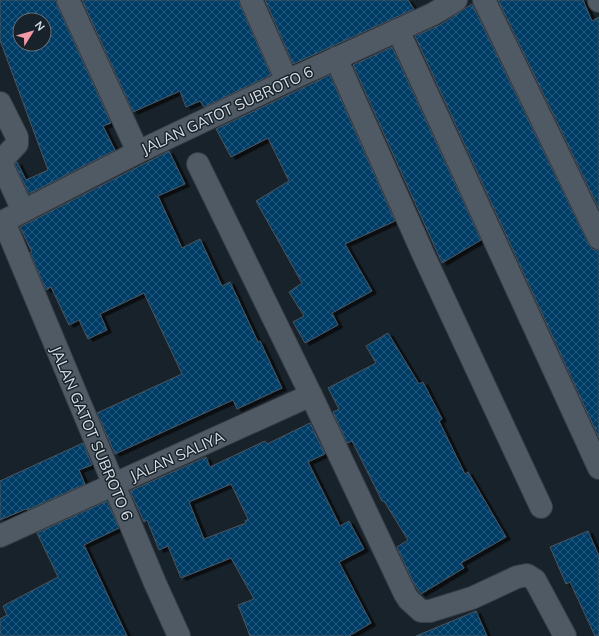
<svg xmlns="http://www.w3.org/2000/svg" width="599" height="636" viewBox="0 0 599 636" font-family="Mulish,sans-serif">
<style>
.building{fill:url(#building-cross-hatch);stroke:#4b555f;fill-rule:evenodd;filter:url(#shadow)}
.lines{fill:none;stroke-linecap:round;stroke-linejoin:round}
.minor-casing{stroke:#383e46;stroke-width:24}
.minor{stroke:#4f5a64;stroke-width:22}
.labels{text-anchor:middle;dominant-baseline:central;stroke-width:3;stroke-linejoin:round;paint-order:stroke}
.street-label{font-size:15px;fill:#dbe1e7;stroke:#18222a}
</style>
<defs>
<pattern id="building-cross-hatch" width="8" height="8" patternUnits="userSpaceOnUse"><rect width="8" height="8" fill="#003c66"/><path d="M0 0l8 8M0 8l8-8" fill="none" stroke="#25587c"/></pattern>
<filter id="shadow"><feDropShadow dx="4.5" dy="2.5" stdDeviation="0" flood-color="#0009"/></filter>
</defs>
<rect width="100%" height="100%" fill="#18222a"/>
<g class="building">
<path d="M0,0h56l1,5 54,118 -8,3 12,24 -86,44 -14,-30 2,-2 9,18 22,-10 -48,-130zM20,20h24v24h-24z"/>
<path d="M82,0h157l1,5 31,70 -67,32 -4,-6 -14,6 -6,-16 -47,21z"/>
<path d="M265,0h143l6,9 -121,55z"/>
<path d="M498,0h85l9,21 7,-4v192z"/>
<path d="M472,4l116,239 4,6 7,1v188l-184,-402 25,-11z"/>
<path d="M392,47l89,193 -39,23 -89,-198z"/>
<path d="M330,75l65,146 -50,23 27,47 -40,22 6,12 -33,18 -12,-21 11,-6 -15,-24 13,-9 -46,-82 33,-20 -21,-43 -37,19 -15,-28z"/>
<path d="M169,151l16,33 -27,12 24,52 18,-9 22,47 8,-4 28,60 2,-1 22,47 -45,21 -4,-9 -118,54 -18,-41 85,-39 -38,-81 -44,21 7,16 -19,9 -9,-19 -10,5 -18,-38 -5,3 -16,-37 2,-1 -12,-25z"/>
<path d="M388,333l31,51 4,-2 19,37 -3,2 26,53 3,-2 38,65 -45,26 3,5 -43,26 -7,-10 -17,-37 11,-7 -24,-39h-2l-30,-60 -5,2 -14,-31 6,-3 -11,-21 48,-25 -10,-17z"/>
<path d="M310,423l15,31 -17,8 32,64 9,-5 15,28 -25,13 32,61 -22,13h-99l-12,-31 16,-6 -23,-41 -50,20 -13,-32 -9,4 -12,-30 -3,2 -14,-31 76,-34 4,10 55,-26 2,3zM231,484l17,35 -3,2 1,2 -42,16 -15,-37z"/>
<path d="M83,443l9,22 -13,5 6,14 -58,26 -1,-1 -26,11v-39z"/>
<path d="M107,501l12,27 -35,17 43,91h-127v-17l7,-4 -4,-9 55,-29 -21,-44z"/>
<path d="M588,531l11,25v80h-4l-25,-54 -4,2 -16,-37z"/>
<path d="M476,611l11,25h-71z"/>
</g>
<g class="lines">
<defs>
<g id="minor">
<path d="M68,0l70,152"/>
<path d="M251,0l36,81"/>
<path d="M484,0l115,238"/>
<path d="M599,0v1"/>
<path d="M398,30l201,438"/>
<path d="M336,58l88,198 117,251"/>
<path d="M0,103l17,34v7l-15,16 1,7 20,44"/>
<path d="M198,164l113,231 94,199 4,6 12,11h9l42,-13 45,-21 10,-2 8,5 30,56"/>
<path d="M0,223l138,-71 149,-71 146,-67 23,-14"/>
<path d="M7,229l148,354 24,53"/>
<path d="M0,536l311,-141"/>
</g>
</defs>
<use href="#minor" class="minor-casing"/>
<use href="#minor" class="minor"/>
</g>
<g class="labels">
<g class="street-label">
<text transform="translate(227 110) rotate(-25)">JALAN GATOT SUBROTO 6</text>
<text transform="translate(92 433) rotate(67)">JALAN GATOT SUBROTO 6</text>
<text transform="translate(177 456) rotate(-24)">JALAN SALIYA</text>
</g>
</g>
<g transform="translate(32 32) rotate(53)"><circle r="19" fill="#18222a" stroke="#666e76"/>
<path d="M0-3L7 15L0 10L-7 15Z" fill="#f49aa5"/>
<text y="-6" font-size="11" font-weight="bold" text-anchor="middle" fill="#dbe1e7">N</text>
</g>
</svg>
